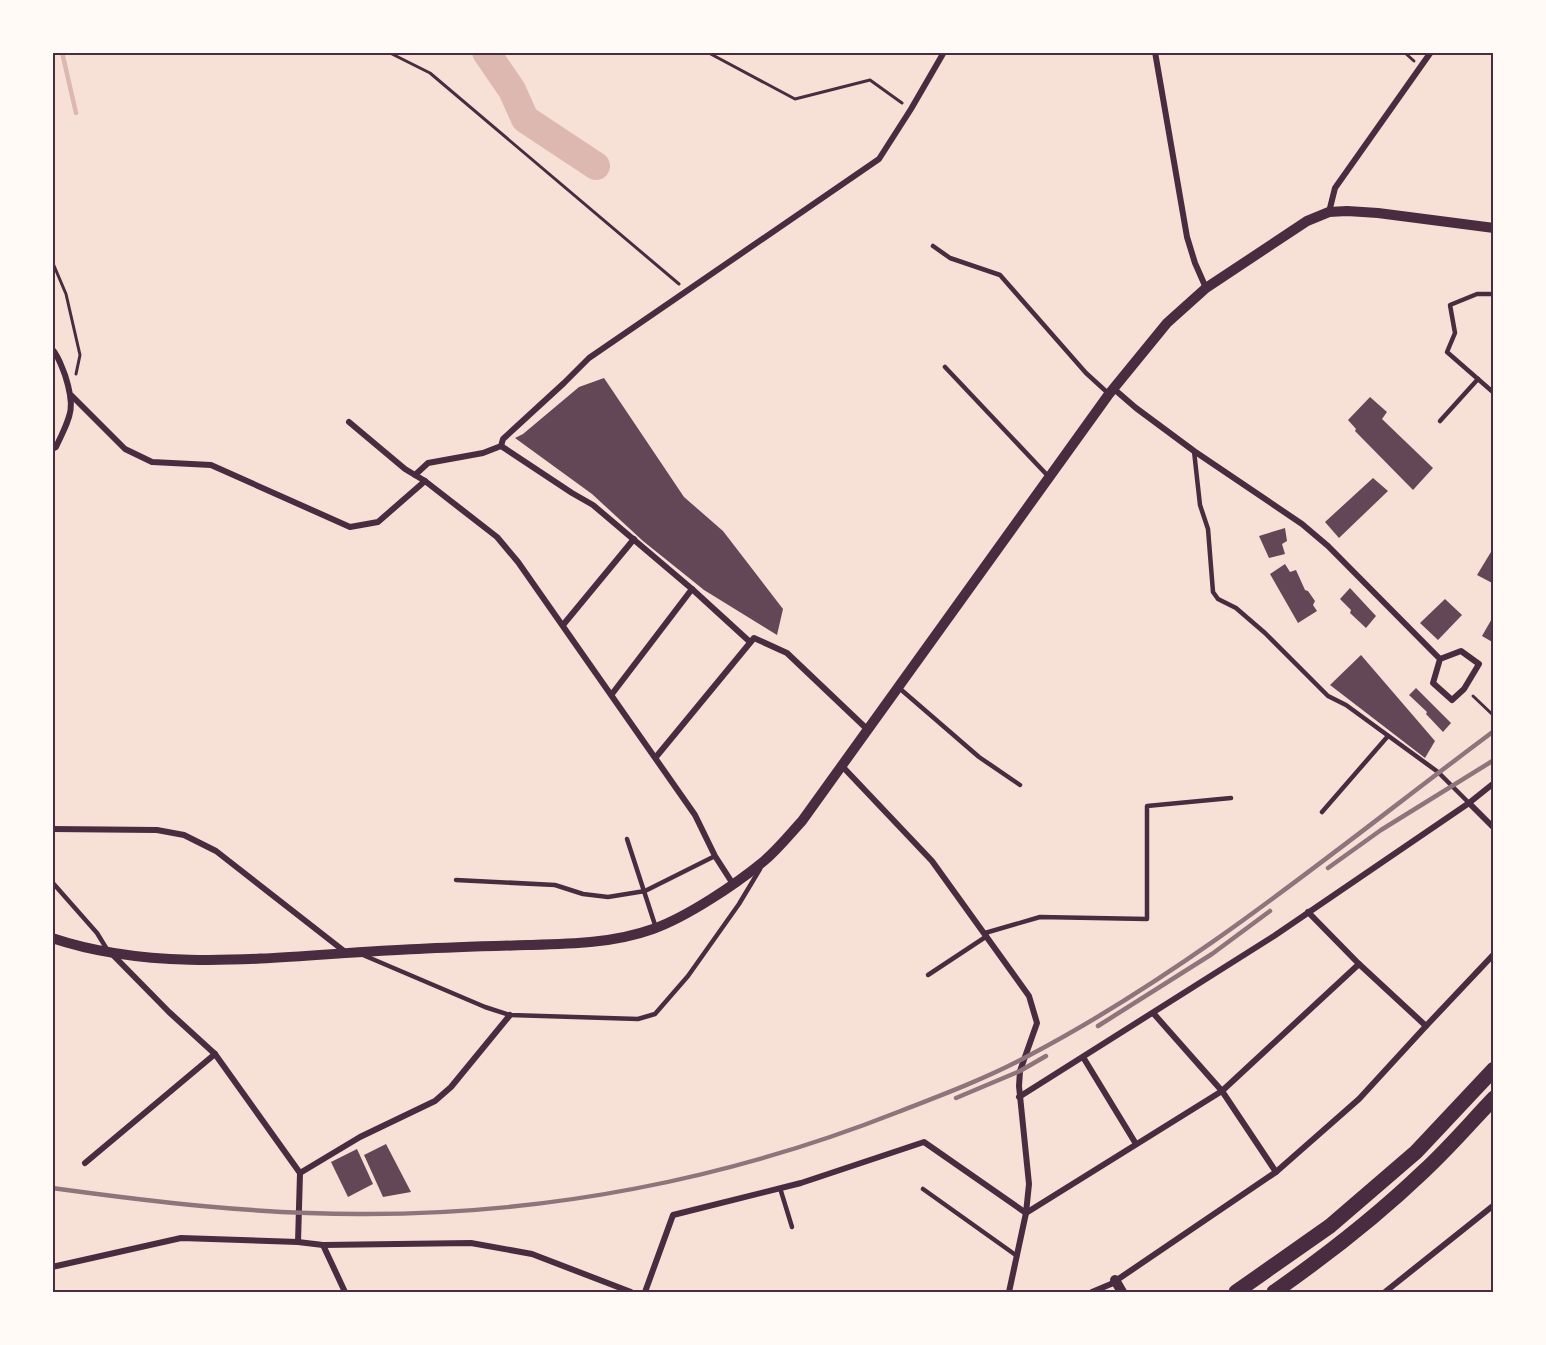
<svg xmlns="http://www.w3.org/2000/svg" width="1546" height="1345" viewBox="0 0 1546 1345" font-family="'Roboto Serif',serif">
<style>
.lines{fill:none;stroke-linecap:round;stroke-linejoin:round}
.stream{stroke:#dcb8b0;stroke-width:4.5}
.river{stroke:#dcb8b0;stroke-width:28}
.building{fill:#644757}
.path{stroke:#4a2c40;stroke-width:3}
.service{stroke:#4a2c40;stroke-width:4.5}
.minor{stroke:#4a2c40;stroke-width:6}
.tertiary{stroke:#4a2c40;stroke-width:10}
.trunk{stroke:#4a2c40;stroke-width:15}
.rail{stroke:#8f747c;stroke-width:4.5}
.neatline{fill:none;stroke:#4a2c40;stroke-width:2}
</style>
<rect width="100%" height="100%" fill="#f7e1d7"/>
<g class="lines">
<path class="stream" d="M62,52l14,61"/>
<path class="river" d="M486,52l26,38 13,29 71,47"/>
</g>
<g class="building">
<path d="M604,378l80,119 39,34 60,78 -6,26 -73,-45 -61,-49 -51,-47 -77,-56 8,-4 56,-47z"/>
<path d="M1370,397l17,15 -5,7 51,49 -20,22 -58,-59 1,-2 -8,-9z"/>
<path d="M1373,478l15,13 -49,47 -14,-16z"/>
<path d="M1285,528l2,13 -5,3 3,10 -16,4 -10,-22z"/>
<path d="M1494,547v37l-17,-9z"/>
<path d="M1285,564l5,8 6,-2 9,20 3,1 7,10 -2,4 4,6 -19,12 -28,-49z"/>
<path d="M1350,588l26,28 -10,12 -16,-15 1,-3 -11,-11z"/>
<path d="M1445,599l17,16 -24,25 -18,-17z"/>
<path d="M1494,615v28l-12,-7z"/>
<path d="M1361,655l74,86 -10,17 -95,-73z"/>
<path d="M1416,688l35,35 -8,9 -17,-18 1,-2 -18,-17z"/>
<path d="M386,1144l25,48 -28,5 -19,-42z"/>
<path d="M357,1149l16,35 -25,13 -17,-35z"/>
</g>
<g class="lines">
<g class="path">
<path d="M388,52l42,21 249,211"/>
<path d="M707,52l88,47 75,-19 32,23"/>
<path d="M1404,52l10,9"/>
<path d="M52,261l14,33 14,61 -4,19"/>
<path d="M1473,696l21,20"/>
</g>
<g class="service">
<path d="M933,246l17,12 50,17 86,98 23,21"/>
<path d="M1494,294h-17l-27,11 5,28 -8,19 47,41"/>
<path d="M945,367l103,109"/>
<path d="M1440,421l38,-42"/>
<path d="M1194,451l6,54 8,24 5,63 5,7 18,9 29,25 63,63 18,9 92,67 31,31"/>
<path d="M898,687l81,70 41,28"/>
<path d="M1322,812l66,-76"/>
<path d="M627,839l29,89"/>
<path d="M456,880l99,5 28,9 25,3 37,-6 70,-35"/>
<path d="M52,882l45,51 11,18"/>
<path d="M985,933l55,-16 107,2v-113l84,-8"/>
<path d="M363,955l122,52 25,8 128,4 17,-5 33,-38 51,-72 21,-35"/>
<path d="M928,975l59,-39"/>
<path d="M780,1188l12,39"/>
<path d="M923,1189l94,67"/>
</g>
<g class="minor">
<path d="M1155,52l32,185 8,26 11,25"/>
<path d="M1329,212l6,-24 96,-136"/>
<path d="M52,349c7,8 9,16 13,26 11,34 6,40 -9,72l-4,2"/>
<path d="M1114,389l22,19 58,43 108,73 26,22 112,113 -7,24 19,17 12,-11 15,-25 -18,-13 -21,8"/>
<path d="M72,396l53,53 27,13 59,3 139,62 28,-5 47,-41"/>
<path d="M349,422l56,47 20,12 72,56 21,25 177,253 20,41 18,28"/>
<path d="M501,446l71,47 21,12 99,84 58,53"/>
<path d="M415,475l13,-12 55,-10 18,-7 2,-7 61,-56 25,-25 290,-199 32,-50 33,-57"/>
<path d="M563,625l71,-86"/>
<path d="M612,694l80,-105"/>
<path d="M656,757l98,-119 33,15 81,77"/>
<path d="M842,766l90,95 97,135 8,27 -17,48 -1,15 10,98 -3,29 -17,79"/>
<path d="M1469,803l25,25"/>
<path d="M52,829l105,1 27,5 32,16 128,100"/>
<path d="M112,954l57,58 46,42 85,119"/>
<path d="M1359,964l67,62 68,-72"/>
<path d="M1154,1014l68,77 54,81"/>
<path d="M1083,1057l53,87"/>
<path d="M1019,1097l255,-161 195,-133 25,-20"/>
<path d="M85,1163l130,-109"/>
<path d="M298,1242l2,-69 60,-36 75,-36 16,-14 59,-72"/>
<path d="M323,1245l22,47"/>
<path d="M52,1267l129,-29 117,4 25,3 148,-2 61,11 99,38"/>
<path d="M645,1292l28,-77 128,-32 123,-41 102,71 196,-122 137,-127 -51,-52"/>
<path d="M1092,1292l19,-8 165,-112 83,-73 67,-73"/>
<path d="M1385,1292l109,-87"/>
</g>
<g class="tertiary">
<path d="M52,938c116,39 246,15 366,11 38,-2 76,-3 113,-4 40,-1 83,-2 122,-16 34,-12 83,-45 111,-68 14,-12 26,-27 38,-40l307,-427 58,-71 39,-35 101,-67 22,-9 18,-1 31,2 116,15"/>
<path d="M1115,1280l7,12"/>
</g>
<g class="trunk">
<path d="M1236,1292l94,-66 86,-74 78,-83"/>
<path d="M1274,1292c53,-37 103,-76 150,-121 25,-23 47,-49 70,-73"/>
</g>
<g class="rail">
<path d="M1328,868l53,-38 113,-70"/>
<path d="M1098,1026l114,-72 58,-43"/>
<path d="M956,1098l64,-27 26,-15"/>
<path d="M52,1188c102,14 204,26 307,26 184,1 367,-34 539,-102 44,-17 89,-34 130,-56 168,-88 314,-212 466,-325"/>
</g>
</g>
<rect width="1546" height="1345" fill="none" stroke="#fffaf5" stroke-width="108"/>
<rect x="54" y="54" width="1438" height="1237" class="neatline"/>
</svg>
